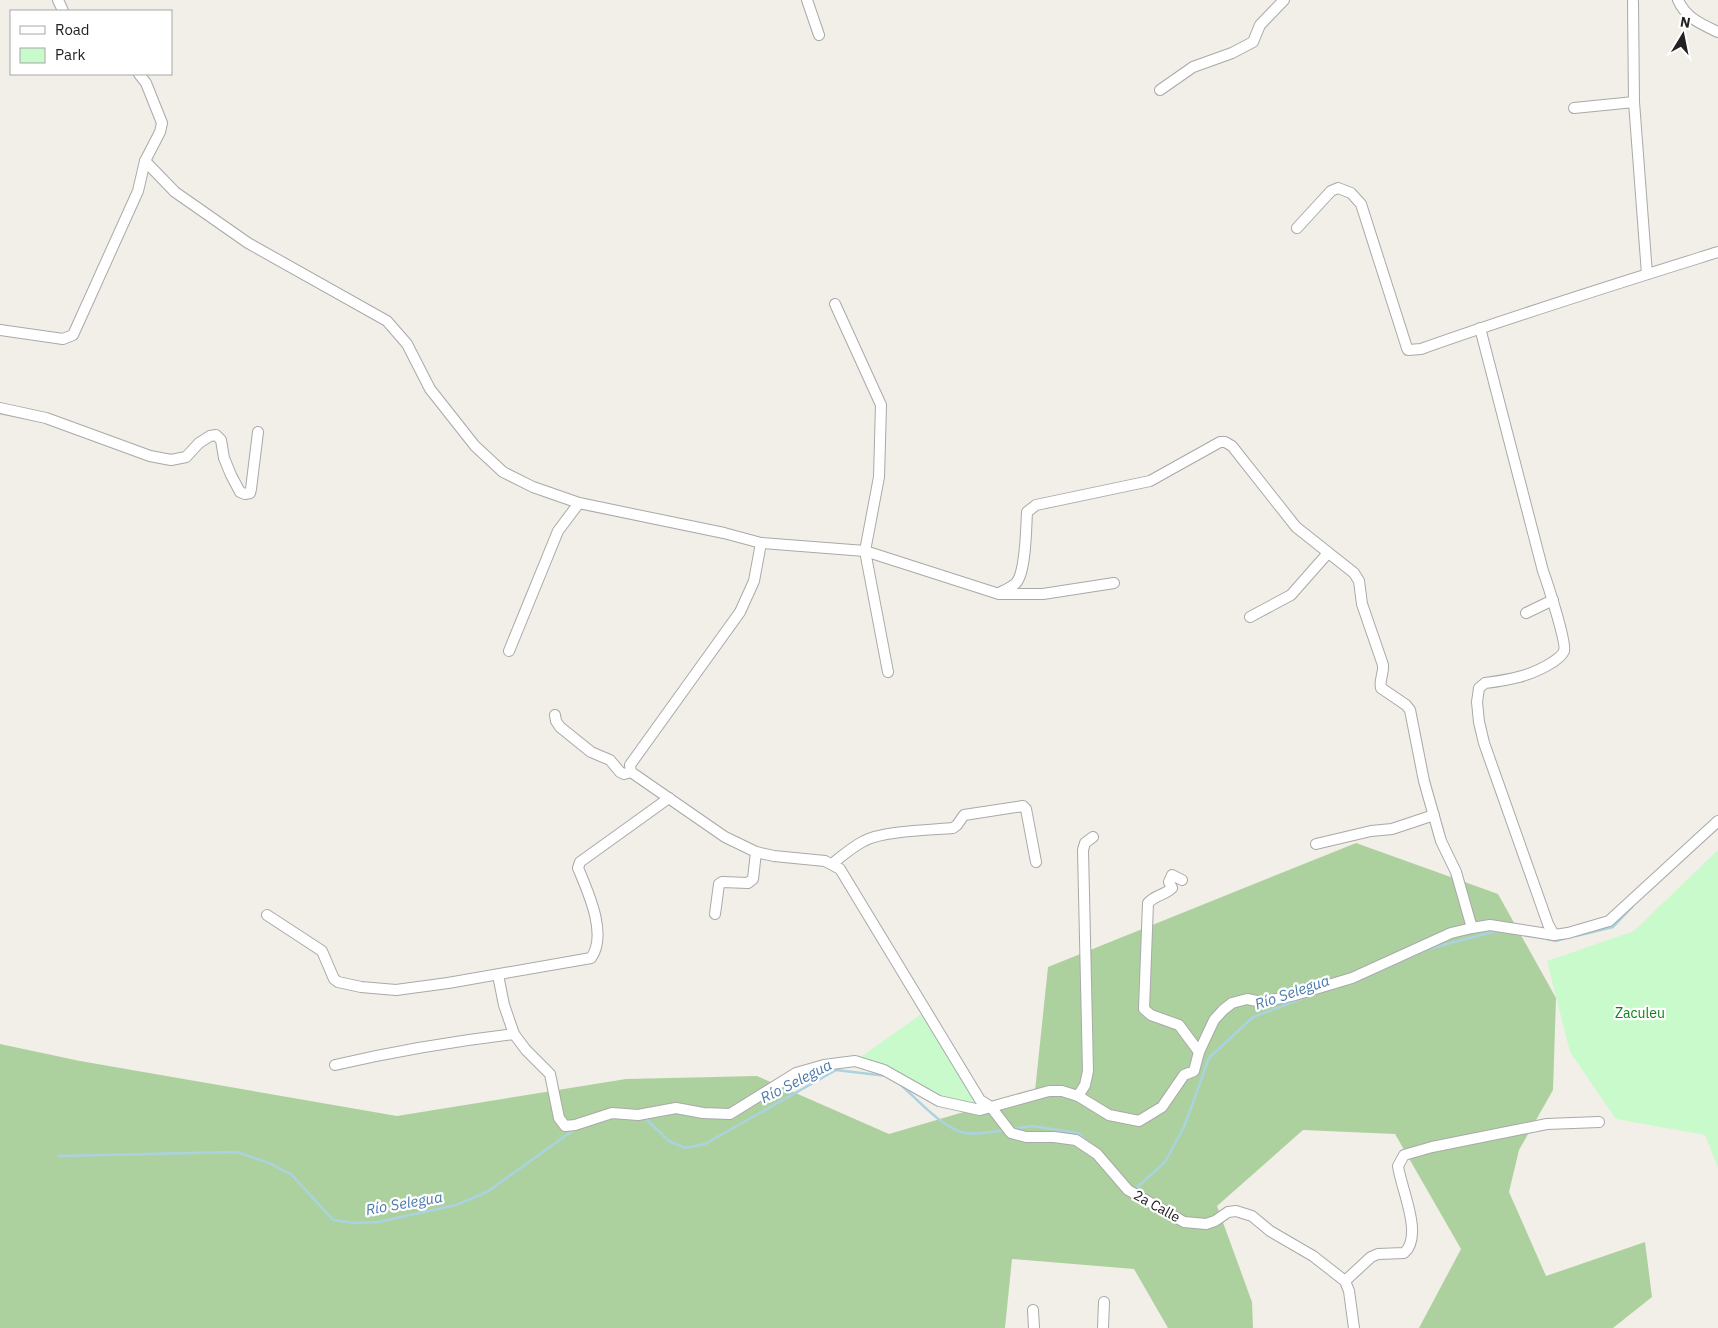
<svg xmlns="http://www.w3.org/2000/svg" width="1718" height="1328" viewBox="0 0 1718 1328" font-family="'IBM Plex Sans',sans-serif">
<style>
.forest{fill:#add19e}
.park{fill:#c8facc}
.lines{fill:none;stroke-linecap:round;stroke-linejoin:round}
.stream{stroke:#aad3df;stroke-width:2.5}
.minor-casing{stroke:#a9a9a9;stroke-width:12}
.minor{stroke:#fff;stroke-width:10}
.labels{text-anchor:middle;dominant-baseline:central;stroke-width:4.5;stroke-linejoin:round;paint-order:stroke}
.park-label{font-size:14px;fill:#0c8416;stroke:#fff}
.street-label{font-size:14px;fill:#222;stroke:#fff}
.water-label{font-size:15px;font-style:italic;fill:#4a7aab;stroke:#fff}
</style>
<rect width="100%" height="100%" fill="#f2efe9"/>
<path class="forest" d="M1356,843l142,51 58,104 -3,92 -34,60 -10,42 37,84 99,-34 7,55 -39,31h-194l42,-79 -66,-115 -92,-4 -86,76 35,96 1,26h-85l-34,-59 -122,-10 -7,69h-1005v-284l80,17 317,55 229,-37 131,-3 132,58 146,-43 13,-124z"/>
<g class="park">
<path d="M1718,850v317l-13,-32 -89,-16 -46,-67 -23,-91 87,-30z"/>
<path d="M927,1010l53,90 -5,6 -34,-5 -86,-40z"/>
</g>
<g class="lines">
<g class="stream">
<path d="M1576,936l37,-9 20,-21"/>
<path d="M1547,939l9,2 10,-3"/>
<path d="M1350,984l78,-35 72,-19"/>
<path d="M900,1084c18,16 42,44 65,49 13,2 27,-1 39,-3"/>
<path d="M644,1117l25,24 16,7 20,-4 131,-74 51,6"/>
<path d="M1012,1129l20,-3 46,7 8,8"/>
<path d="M58,1156l179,-4 32,11 23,12 41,45 21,3 24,-1 78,-17 31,-13 88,-63"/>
<path d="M1134,1190l31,-28 19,-35 25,-69 44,-41 56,-21"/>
</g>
<defs>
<g id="minor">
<path d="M58,0l5,11"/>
<path d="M807,0l12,35"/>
<path d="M1678,0c8,18 23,24 40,32"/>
<path d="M1633,2l1,100 13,172"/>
<path d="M1160,90l33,-23 39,-14 21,-11 7,-17 24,-25"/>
<path d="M1574,108l60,-6"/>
<path d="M145,161l30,31 73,51 139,78 20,23 23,45 45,57 28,26 30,15 46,16 145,30 37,10 104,8 134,43h44l71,-11"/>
<path d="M1297,228l34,-37 7,-3 13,5 10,11 46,144 1,2 13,-1c98,-35 198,-66 297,-97"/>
<path d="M835,304l46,101 -2,72 -14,74 23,121"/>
<path d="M1480,328l63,243c4,11 24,72 21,80 -2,5 -7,8 -11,11 -22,14 -43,18 -68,21l-6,5 -2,14 2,20 5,21 64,181 6,11"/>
<path d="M0,330l63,9 10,-4 65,-144 7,-30 15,-29 2,-9 -16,-40 -7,-9"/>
<path d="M0,408l46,10 104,38 21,4 15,-3 13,-14 11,-7 6,-1 5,5 3,18 7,17 9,17 5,2 5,-1 1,-4 7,-57"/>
<path d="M761,543l-7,38 -14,31 -110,153 1,7 94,65 31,15 18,4 51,5 15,8 140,231 11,7 20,26 15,4h28l22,3 21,14 31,36 56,32 22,2 9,-3 13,-9 8,-1 16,5 18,15 43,25 32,25 4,10 5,37"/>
<path d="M999,593c6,-3 13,-6 17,-10 10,-11 10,-55 11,-71l9,-7 114,-24 70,-39h5l7,4 64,81 58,46 5,8 3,23 21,61c1,8 -4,15 -2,23l25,17 4,5 14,71 17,60 15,31 16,56"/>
<path d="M1526,613l27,-13"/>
<path d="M1250,617l41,-22 37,-42"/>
<path d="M509,651l49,-120 21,-28"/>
<path d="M555,715l1,6 4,6 31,25 19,8 10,12 4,2 7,-2"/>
<path d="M1316,844l55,-13 21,-2 42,-14"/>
<path d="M832,864c10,-8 20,-17 32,-23 18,-10 66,-11 89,-13l4,-3 7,-10 59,-9 3,3 10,53"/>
<path d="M1182,880l-10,-5 -3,7 3,6c-7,7 -17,7 -24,15l-4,106 7,6 28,10 20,27"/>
<path d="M715,914l4,-30 3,-2 26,1 5,-4 3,-27"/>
<path d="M267,915l55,36 12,28 4,3 23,5 35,3 52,-7 143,-25c17,-23 -3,-66 -13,-90l2,-6 89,-64"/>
<path d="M498,975l6,30 10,29 12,16 24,24 9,44 6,8 10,-1 37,-12 26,2 38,-7 27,5 27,1 66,-41 28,-8 31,-4 29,9 55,31 41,9 69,-19h13l16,5 31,19 30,6 23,-14 22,-32 10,-4 5,-19 15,-32 9,-10 9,-7 15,-4 15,3 33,-7 57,-17 99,-45 21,-5 18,-3 64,10 14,-2 41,-12 109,-100"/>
<path d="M335,1065c60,-14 119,-24 179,-31"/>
<path d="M1078,1096l7,-11 3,-14 -5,-221 2,-7 8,-6"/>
<path d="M1345,1281l26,-24 7,-3 26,-1c20,-17 -3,-64 -6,-87l6,-11 28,-8 115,-23 52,-2"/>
<path d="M1033,1310l1,18"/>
<path d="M1103,1328l1,-26"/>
</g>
</defs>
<use href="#minor" class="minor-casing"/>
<use href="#minor" class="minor"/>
</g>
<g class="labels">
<g class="park-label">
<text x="1640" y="1013">Zaculeu</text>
</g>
<g class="street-label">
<text transform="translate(1157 1206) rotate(29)">2a Calle</text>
</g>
<g class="water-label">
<text transform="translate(1292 992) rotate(-19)">Río Selegua</text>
<text transform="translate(796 1081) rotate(-27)">Río Selegua</text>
<text transform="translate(404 1203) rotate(-10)">Río Selegua</text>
</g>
</g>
<rect x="10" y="10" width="162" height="65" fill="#ffffff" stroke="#a7a7a7"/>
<rect x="20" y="26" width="25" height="8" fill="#ffffff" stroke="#a7a7a7"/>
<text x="55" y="35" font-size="15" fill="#222222">Road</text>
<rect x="20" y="48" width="25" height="15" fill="#c8facc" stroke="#a7a7a7"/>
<text x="55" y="60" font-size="15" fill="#222222">Park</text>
<g transform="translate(1683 35) rotate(10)" stroke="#ffffff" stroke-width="4" paint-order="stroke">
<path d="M0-4L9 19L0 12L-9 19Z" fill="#222222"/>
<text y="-8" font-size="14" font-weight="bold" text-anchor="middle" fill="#222222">N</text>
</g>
</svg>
